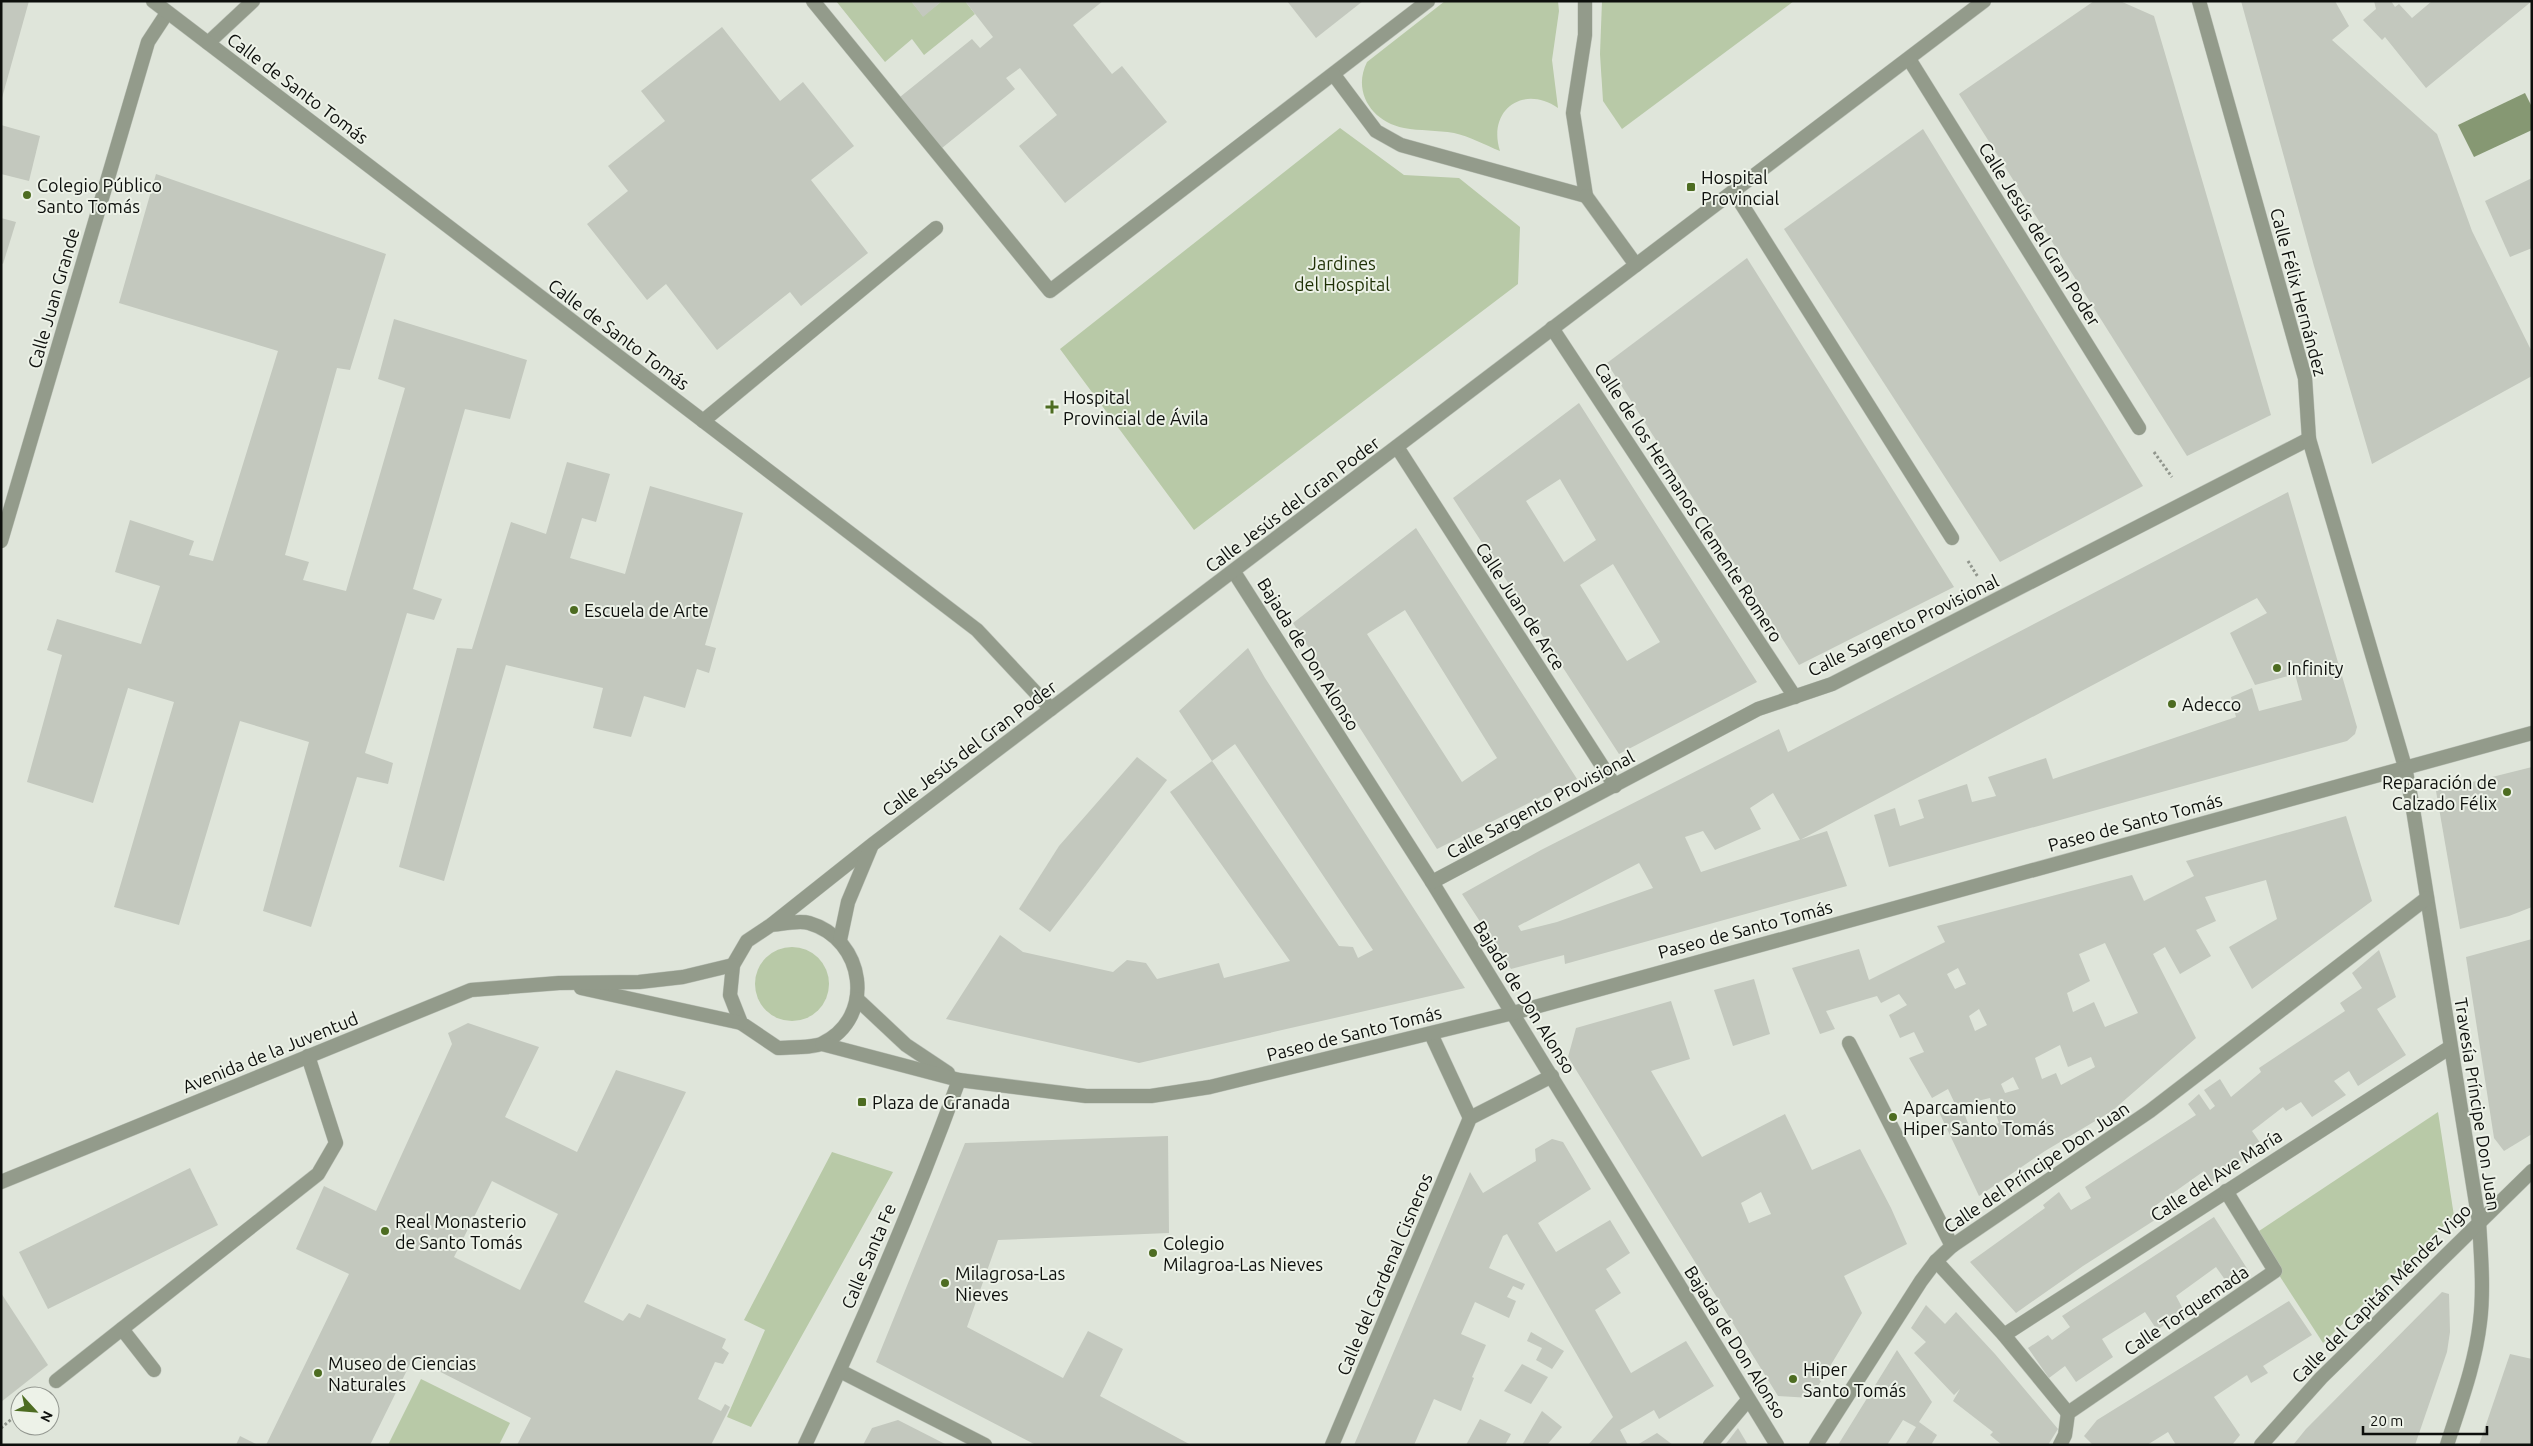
<svg xmlns="http://www.w3.org/2000/svg" width="2533" height="1446" viewBox="0 0 2533 1446" font-family="Ubuntu,sans-serif">
<style>
.green{fill:#b8c9a7}
.water{fill:#869873}
.building{fill:#c3c8be;fill-rule:evenodd}
.lines{fill:none;stroke-linecap:round;stroke-linejoin:round}
.service-casing{stroke:#bdc3b9;stroke-width:15}
.minor-casing{stroke:#bdc3b9;stroke-width:15}
.tertiary-casing{stroke:#bdc3b9;stroke-width:15}
.path{stroke:#91968d;stroke-width:3;stroke-dasharray:2.5 2.5;stroke-linecap:butt}
.service{stroke:#939b8b;stroke-width:14}
.minor{stroke:#939b8b;stroke-width:14}
.tertiary{stroke:#939b8b;stroke-width:14}
.poi-dot{fill:#4d6c21;stroke:#edf2e8;stroke-width:2}
.labels{text-anchor:middle;dominant-baseline:central;stroke-width:4;stroke-linejoin:round;paint-order:stroke}
.street-label{font-size:18px;fill:#0d0f0c;stroke:#edf2e8}
.poi-label{font-size:18px;fill:#0d0f0c;stroke:#edf2e8;text-anchor:start}
.park-label{font-size:18px;fill:#1f3005;stroke:#edf2e8}
</style>
<rect width="100%" height="100%" fill="#dfe5da"/>
<g class="green">
<path d="M836,1h75l12,15 19,-15h23l10,13 -51,41 -12,-16 -27,23z"/>
<path d="M1445,1h113l1,10 -7,49 6,48c-35,-24 -71,2 -58,43 -15,-6 -31,-15 -46,-18 -17,-3 -34,-2 -50,-5 -32,-6 -52,-36 -37,-66z"/>
<path d="M1602,1h192l-172,128 -19,-28 -3,-47z"/>
<path d="M1340,128l64,47 55,3 61,49 -2,57 -324,246 -134,-181z"/>
<circle cx="792" cy="984" r="37"/>
<path d="M2438,1112l16,104 -131,127 -70,-108z"/>
<path d="M832,1152l61,20 -142,255 -24,-10 38,-87 -21,-10z"/>
<path d="M421,1379l89,44 -11,22h-111z"/>
</g>
<path class="water" d="M2525,93l7,14v23l-58,27 -16,-32z"/>
<g class="building">
<path d="M1,1h28l-27,97h-1z"/>
<path d="M911,1h31l-19,16z"/>
<path d="M965,1h138l-30,24 39,49 10,-8 45,56 -102,81 -46,-57 38,-31 -37,-47 -14,10 9,11 -73,59 -42,-51 72,-58 8,9 13,-11z"/>
<path d="M1287,1h76l-47,37z"/>
<path d="M2094,1h26l34,15 117,399 -84,41 -228,-362z"/>
<path d="M2241,1h94l14,25 -17,14 105,94 35,97 60,121v24l-160,88 -58,-198z"/>
<path d="M2374,1h17l4,6 4,-3 13,14 20,-17h100l-106,87 -41,-51 -3,3 -19,-20 13,-11z"/>
<path d="M722,27l58,74 23,-19 51,64 -43,34 57,73 -67,53 -11,-14 -73,58 -51,-66 -19,16 -60,-76 41,-33 -20,-25 57,-45 -24,-30z"/>
<path d="M1,125l39,11 -11,45 -28,-7z"/>
<path d="M1923,129l220,357 -143,76 -216,-333z"/>
<path d="M156,174l230,80 -36,116 -13,-2 -52,187 24,7 -6,18 43,11 59,-203 -27,-9 16,-60 133,41 -17,59 -45,-10 -52,180 29,10 -8,21 -27,-7 -42,140 28,10 -5,21 -31,-7 -46,150 -48,-16 46,-169 -69,-21 -61,204 -65,-18 60,-205 -46,-14 -35,115 -66,-21 35,-127 -15,-5 10,-31 84,25 19,-58 -45,-14 15,-52 64,21 -5,14 24,6 65,-210 -159,-48z"/>
<path d="M2532,178v70l-22,9 -25,-56z"/>
<path d="M1,218l15,4 -13,42 -2,-1z"/>
<path d="M1747,258l207,329 -155,78 -192,-302z"/>
<path d="M1579,403l178,279 -138,72 -166,-256zM1560,479l36,61 -32,22 -38,-61zM1613,564l47,78 -33,19 -47,-76z"/>
<path d="M567,462l43,12 -14,48 -14,-4 -12,40 55,16 25,-88 93,27 -38,132 11,3 -7,25 -12,-4 -12,39 -41,-12 -13,41 -38,-9 10,-40 -97,-23 -62,216 -45,-14 58,-219 15,1 39,-127 35,12z"/>
<path d="M2288,492l69,235 -2,7 -8,7 -458,126 -15,-52 21,-7 5,18 24,-8 -6,-18 49,-16 5,18 24,-6 -8,-19 58,-19 7,21 183,-62 -5,-20 21,-9 7,23 43,-11 -7,-26 -40,11 -25,-52 37,-20 -10,-15 -457,242 -27,-47 -23,15 11,21 -46,21 -12,-19 -18,6 16,35 126,-41 20,55 -282,78 -1,-9 -53,14 -49,-75 79,-44 238,-121 9,23zM1639,863l14,25 -96,34 -36,9 -3,-5z"/>
<path d="M1416,528l161,251 -140,70 -144,-226zM1405,610l92,148 -35,24 -95,-148z"/>
<path d="M1248,648l17,30 200,310 -326,75 -193,-44 54,-84 23,17 90,20 14,-12 19,3 11,16 62,-16 5,15 66,-17 -120,-169 42,-31 127,185 14,1 5,11 15,-8 -138,-206 -23,17 -33,-50z"/>
<path d="M1137,757l30,23 -117,152 -31,-23 40,-63z"/>
<path d="M2532,767v140l-23,9 -49,13 -24,-138z"/>
<path d="M2346,816l26,85 -120,88 -23,-42 48,-28 -11,-39 -61,17 11,24 -20,9 15,26 -31,18 -15,-27 -12,7 43,84 -84,73 -67,40 -66,45 -40,-84 17,-6 -8,-17 -16,9 -23,-40 15,-6 -10,-20 -14,6 -11,-23 18,-10 -8,-11 -18,9 -4,-7 -51,15 9,18 -15,5 -28,-66 67,-19 10,31 76,-38 -8,-16 195,-51 12,26 50,-25 -8,-15zM2105,943l33,70 -33,14 -11,-25 -21,10 -6,-19 23,-12 -11,-27zM1958,968l8,16 -11,5 -8,-15zM1979,1009l8,16 -12,6 -6,-15zM2060,1045l8,22 23,-10 4,10 -34,18 -5,-12 -14,6 -7,-21zM2013,1077l6,12 -14,4 -4,-9zM1990,1098l9,25 -28,8 -10,-26z"/>
<path d="M2532,939v195l-28,17 -10,-13 -28,-181z"/>
<path d="M2379,950l17,47 -19,12 29,46 -48,31 -9,-15 -15,10 12,14 -34,22 -11,-15 -15,9 -3,-4 -31,24 11,16 -52,35 -7,-11 -52,37 6,10 -75,48 -67,47 -46,-51 75,-54 -2,-3 16,-13 12,18 20,-12 -6,-11 111,-72 -8,-11 11,-10 11,16 5,-4 -11,-16 16,-11 11,18 30,-25 -2,-4 86,-57 -5,-8 22,-15 -10,-15z"/>
<path d="M1754,979l16,55 -37,12 -19,-56z"/>
<path d="M1671,1001l19,58 -39,12 51,86 83,-43 27,56 48,-21 31,59 16,36 -63,32 18,37 -51,85 -33,-2 -210,-339 8,-29zM1761,1192l10,22 -22,9 -8,-20z"/>
<path d="M468,1023l71,24 -34,70 72,35 39,-82 70,22 -102,210 39,19 6,-8 11,5 7,-14 79,35 -4,9 7,5 -6,11 -8,-2 -17,37 23,12 4,-7 5,3 -19,38h-194l14,-27 -118,-60 -43,87h-104l83,-171 -53,-25 28,-63 52,25 76,-167 -4,-11zM492,1181l66,33 -38,76 -66,-33z"/>
<path d="M1168,1136l1,97 -171,7 -31,87 96,51 25,-47 35,18 -23,47 91,49h-155l-160,-83 89,-219z"/>
<path d="M1552,1139l11,3 28,47 -53,34 18,29 54,-32 20,33 -24,16 15,24 -26,17 36,63 55,-32 28,45 -55,33 -5,-9 -34,20 8,15h-40l25,-28 -106,-183 -4,2 -14,32 36,16 -3,6 -9,-4 -6,11 9,4 -7,17 -34,-16 -14,32 25,11 -14,32 2,1 -13,33 -27,-12 -20,46h-60l116,-273 13,21 53,-32 -1,-12z"/>
<path d="M190,1168l28,57 -170,84 -29,-57z"/>
<path d="M2214,1217l34,53 -20,14 -12,-17 -40,29 8,15 -11,8 -16,11 -12,-18 -43,27 11,18 -37,25 -11,-16 -16,12 -21,-30 20,-13 4,5 18,-13 -8,-11z"/>
<path d="M2442,1292l7,2 1,38 -3,20 -32,93h-122l13,-16z"/>
<path d="M1,1293l47,72 -47,37z"/>
<path d="M2289,1301l23,34 -49,31 5,7 -17,10 -4,-8 -33,22 26,38 -8,10h-56l-8,-13 -21,13h-54l-9,-9 13,-16z"/>
<path d="M1926,1305l19,19 11,-12 39,42 63,75 -10,16h-46l-12,-10 3,-3 -40,-31 7,-12 -6,6 -40,-42 12,-11 -15,-14z"/>
<path d="M1531,1332l33,19 -12,18 -16,-9 6,-12 -15,-7z"/>
<path d="M1897,1350l35,52 -13,20 18,13 -6,10h-26l11,-18 -13,-7 -16,25h-49z"/>
<path d="M2510,1354l22,5v86h-53z"/>
<path d="M1522,1364l26,13 -17,27 -27,-13z"/>
<path d="M1542,1411l20,16 -15,18h-25z"/>
<path d="M1480,1419l31,15 -6,11h-39z"/>
<path d="M898,1420l49,25h-84l9,-17z"/>
<path d="M1738,1428l10,17h-23z"/>
<path d="M1657,1433l16,12h-36z"/>
<path d="M240,1436l18,9h-22z"/>
</g>
<g class="lines">
<defs>
<g id="service">
<path d="M813,1l237,290 378,-290"/>
<path d="M208,43l45,-42"/>
<path d="M1334,75l42,56 25,14 185,51 -13,-83 12,-78v-34"/>
<path d="M1586,196l50,69"/>
<path d="M703,421l233,-193"/>
<path d="M1849,1043l103,203"/>
<path d="M122,1329l32,41"/>
<path d="M56,1381l262,-207 18,-31 -28,-87"/>
</g>
<g id="minor">
<path d="M1909,59l230,369"/>
<path d="M1734,192l218,346"/>
<path d="M1552,328l243,369"/>
<path d="M1397,447l218,339"/>
<path d="M1,541l147,-499 19,-29"/>
<path d="M1234,572l198,310 345,563"/>
<path d="M2405,767l7,36 67,419c2,33 5,68 1,100 -5,43 -20,82 -33,123"/>
<path d="M1432,882l326,-173 74,-25 477,-245"/>
<path d="M1431,1034l39,84"/>
<path d="M1936,1261l68,74 64,78"/>
<path d="M2004,1335l445,-287"/>
<path d="M840,1371l145,74"/>
<path d="M1332,1445l138,-327 82,-42"/>
<path d="M1710,1445l38,-45"/>
<path d="M1816,1445l105,-164 15,-20 16,-15 198,-135 277,-213"/>
<path d="M2060,1445l5,-10 3,-22 207,-142 -49,-80"/>
<path d="M2261,1445l60,-67 211,-207"/>
</g>
<g id="tertiary">
<path d="M153,1l824,629 74,79"/>
<path d="M2199,1l106,377 4,61 96,328"/>
<path d="M771,925c11,-1 28,-5 38,-2 56,16 67,94 14,120 -9,5 -34,4 -45,5l-37,-25 -11,-28 3,-30 14,-24 24,-16 102,-81 1111,-843"/>
<path d="M840,940l8,-38 23,-55"/>
<path d="M581,988l160,35"/>
<path d="M857,999l49,46 42,28"/>
<path d="M822,1044l137,36 127,16h65l59,-9 303,-74 1019,-280"/>
<path d="M1,1182l470,-192 88,-7 80,-1 44,-5 50,-12"/>
<path d="M805,1445c56,-119 109,-241 154,-365"/>
</g>
</defs>
<use href="#service" class="service-casing"/>
<use href="#minor" class="minor-casing"/>
<use href="#tertiary" class="tertiary-casing"/>
<g class="path">
<path d="M2154,452l18,25"/>
<path d="M1968,561l10,16"/>
<path d="M1,1428l19,-16"/>
</g>
<use href="#service" class="service"/>
<use href="#minor" class="minor"/>
<use href="#tertiary" class="tertiary"/>
</g>
<g class="poi-dot">
<rect x="1686" y="182" width="10" height="10" rx="2.5"/>
<circle cx="27" cy="195" r="5"/>
<path d="M1049.5 399.5h5v5h5v5h-5v5h-5v-5h-5v-5h5z"/>
<circle cx="574" cy="610" r="5"/>
<circle cx="2277" cy="668" r="5"/>
<circle cx="2172" cy="704" r="5"/>
<circle cx="2507" cy="792" r="5"/>
<rect x="857" y="1097" width="10" height="10" rx="2.5"/>
<circle cx="1893" cy="1117" r="5"/>
<circle cx="385" cy="1231" r="5"/>
<circle cx="1153" cy="1253" r="5"/>
<circle cx="945" cy="1283" r="5"/>
<circle cx="318" cy="1373" r="5"/>
<circle cx="1793" cy="1379" r="5"/>
</g>
<g class="labels">
<g class="street-label">
<text transform="translate(298 88) rotate(37)">Calle de Santo Tomás</text>
<text transform="translate(2040 234) rotate(58)">Calle Jesús del Gran Poder</text>
<text transform="translate(2299 292) rotate(75)">Calle Félix Hernández</text>
<text transform="translate(53 298) rotate(-74)">Calle Juan Grande</text>
<text transform="translate(619 334) rotate(37)">Calle de Santo Tomás</text>
<text transform="translate(1689 502) rotate(57)">Calle de los Hermanos Clemente Romero</text>
<text transform="translate(1292 504) rotate(-37)">Calle Jesús del Gran Poder</text>
<text transform="translate(1521 606) rotate(57)">Calle Juan de Arce</text>
<text transform="translate(1903 625) rotate(-26)">Calle Sargento Provisional</text>
<text transform="translate(1309 654) rotate(58)">Bajada de Don Alonso</text>
<text transform="translate(969 748) rotate(-37)">Calle Jesús del Gran Poder</text>
<text transform="translate(1540 804) rotate(-28)">Calle Sargento Provisional</text>
<text transform="translate(2135 822) rotate(-15)">Paseo de Santo Tomás</text>
<text transform="translate(1745 929) rotate(-15)">Paseo de Santo Tomás</text>
<text transform="translate(1525 997) rotate(58)">Bajada de Don Alonso</text>
<text transform="translate(1354 1033) rotate(-14)">Paseo de Santo Tomás</text>
<text transform="translate(270 1052) rotate(-22)">Avenida de la Juventud</text>
<text transform="translate(2478 1104) rotate(81)">Travesía Príncipe Don Juan</text>
<text transform="translate(2036 1167) rotate(-34)">Calle del Príncipe Don Juan</text>
<text transform="translate(2216 1175) rotate(-33)">Calle del Ave María</text>
<text transform="translate(868 1256) rotate(-67)">Calle Santa Fe</text>
<text transform="translate(1384 1274) rotate(-67)">Calle del Cardenal Cisneros</text>
<text transform="translate(2381 1293) rotate(-45)">Calle del Capitán Méndez Vigo</text>
<text transform="translate(2186 1310) rotate(-34)">Calle Torquemada</text>
<text transform="translate(1736 1342) rotate(58)">Bajada de Don Alonso</text>
</g>
<g class="poi-label">
<text x="1701" y="177">Hospital<tspan x="1701" dy="21">Provincial</tspan></text>
<text x="37" y="185">Colegio Público<tspan x="37" dy="21">Santo Tomás</tspan></text>
<text x="1063" y="397">Hospital<tspan x="1063" dy="21">Provincial de Ávila</tspan></text>
<text x="584" y="610">Escuela de Arte</text>
<text x="2287" y="668">Infinity</text>
<text x="2182" y="704">Adecco</text>
<text x="2497" y="782" text-anchor="end">Reparación de<tspan x="2497" dy="21">Calzado Félix</tspan></text>
<text x="872" y="1102">Plaza de Granada</text>
<text x="1903" y="1107">Aparcamiento<tspan x="1903" dy="21">Hiper Santo Tomás</tspan></text>
<text x="395" y="1221">Real Monasterio<tspan x="395" dy="21">de Santo Tomás</tspan></text>
<text x="1163" y="1243">Colegio<tspan x="1163" dy="21">Milagroa-Las Nieves</tspan></text>
<text x="955" y="1273">Milagrosa-Las<tspan x="955" dy="21">Nieves</tspan></text>
<text x="328" y="1363">Museo de Ciencias<tspan x="328" dy="21">Naturales</tspan></text>
<text x="1803" y="1369">Hiper<tspan x="1803" dy="21">Santo Tomás</tspan></text>
</g>
<g class="park-label">
<text x="1342" y="263">Jardines<tspan x="1342" dy="21">del Hospital</tspan></text>
</g>
</g>
<rect width="2533" height="1446" fill="none" stroke="#0d0f0c" stroke-width="5"/>
<g transform="translate(35 1411) rotate(116)"><circle r="24" fill="#edf2e8" stroke="#939790"/>
<path d="M0-4L9 19L0 12L-9 19Z" fill="#4d6c21"/>
<text y="-8" font-size="14" font-weight="bold" text-anchor="middle" fill="#0d0f0c">N</text>
</g>
<path d="M2363 1426v8h124v-8" fill="none" stroke="#0d0f0c" stroke-width="2.5"/>
<text x="2370" y="1426" font-size="15" fill="#0d0f0c" stroke="#edf2e8" stroke-width="4" paint-order="stroke">20 m</text>
</svg>
